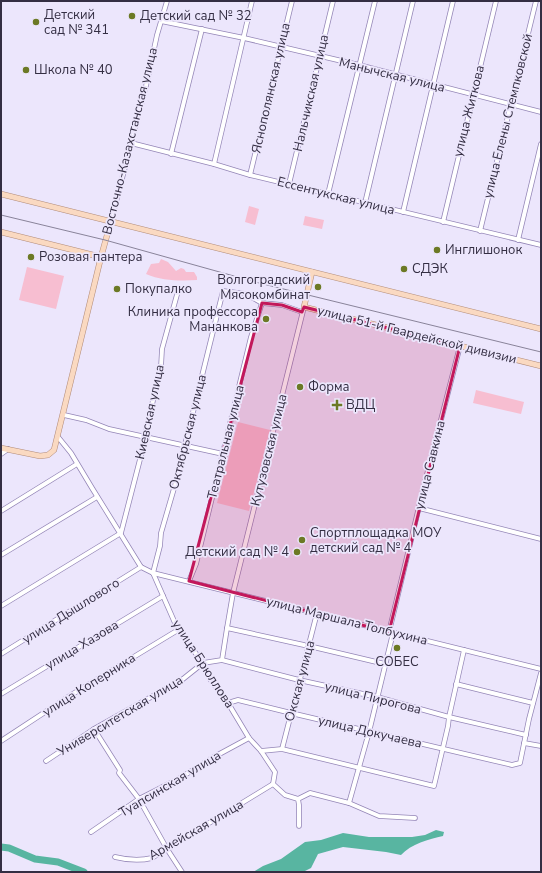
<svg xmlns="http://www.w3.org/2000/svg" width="542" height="873" viewBox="0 0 542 873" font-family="'Nunito Sans',sans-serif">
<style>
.green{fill:#f7bed1}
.water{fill:#58b5a1}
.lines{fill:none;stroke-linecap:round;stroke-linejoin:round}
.river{stroke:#58b5a1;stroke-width:7}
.minor-casing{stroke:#9486b7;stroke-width:5.5}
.major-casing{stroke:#b28c7a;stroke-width:6}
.minor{stroke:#fff;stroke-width:4}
.major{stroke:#fad9c1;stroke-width:5}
.tram{stroke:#898399;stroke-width:1}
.marked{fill:#c2185b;fill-opacity:0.2;stroke:#c2185b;stroke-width:3;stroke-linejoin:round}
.poi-dot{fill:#6c7925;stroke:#ece6fc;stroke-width:1.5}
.labels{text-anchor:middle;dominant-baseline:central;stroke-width:3.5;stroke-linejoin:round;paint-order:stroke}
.poi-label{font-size:13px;fill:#342e43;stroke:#ece6fc;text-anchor:start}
.street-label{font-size:13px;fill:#342e43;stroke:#ece6fc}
</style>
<rect width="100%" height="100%" fill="#ece6fc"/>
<g class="green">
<path d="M249,206l10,3 -4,16 -10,-3z"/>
<path d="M305,216l19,4 -2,9 -19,-4z"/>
<path d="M161,259l7,3 8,9 5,-3 3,1 2,3h8l3,5v3c-16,1 -35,1 -51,-6l5,-10 8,-1z"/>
<path d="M27,267l37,9 -8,33 -37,-9z"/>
<path d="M476,390l48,12 -3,12 -48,-11z"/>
<path d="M238,422l32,8 -21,81 -32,-8z"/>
</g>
<path class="water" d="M436,830l8,2 -1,4c-14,3 -32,8 -42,19l-15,-3 -43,-5 -25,7 -7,14 -8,4h-50l10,-6 18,-7 24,-17 16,-2 22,-7 26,4h43l13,-2z"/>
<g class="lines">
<path class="river" d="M1,847l8,1 26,11 23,3 26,10"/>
<defs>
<g id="minor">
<path d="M161,21l83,17 115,27 182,47"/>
<path d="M131,143l83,21 36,11 291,70"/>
<path d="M171,154l31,-125"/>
<path d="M214,164l38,-163"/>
<path d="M250,175l42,-174"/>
<path d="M289,184l44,-183"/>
<path d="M328,194l47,-193"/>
<path d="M365,203l48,-202"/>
<path d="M403,212l50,-211"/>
<path d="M111,221l35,-135 11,-51 10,-34"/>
<path d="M443,222l53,-221"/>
<path d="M480,231l56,-230"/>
<path d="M518,240l23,-96"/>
<path d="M64,415l22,5 23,9 114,25"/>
<path d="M58,437l13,16 21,35 49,79 12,6 388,96"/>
<path d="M1,454l7,-5"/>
<path d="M419,508l122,31"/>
<path d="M1,511l76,-47"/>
<path d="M1,555l96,-58"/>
<path d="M153,573l7,-27 1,-13 14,-48 48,-194 23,3 16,9 20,2 20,7"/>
<path d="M153,573l25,57 25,33 7,16 18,24 21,35 12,13 14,21 -2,12 12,11 13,4 1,6v21"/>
<path d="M189,581l7,-17 55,-227 11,-34"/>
<path d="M1,606l120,-73 24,-93v-6l16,-67 1,-18 16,-58"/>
<path d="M227,628l6,-35 70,-282"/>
<path d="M389,632l35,-146 36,-140"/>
<path d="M309,646l76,18"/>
<path d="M1,654l140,-87"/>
<path d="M222,660l77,20 78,17 72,20 77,18"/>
<path d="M456,684l77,19"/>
<path d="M1,694l162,-98"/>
<path d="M228,703l10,-3 53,13 221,52 8,-2 9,-44 12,-46"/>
<path d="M94,729l26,41 -1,3 20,26 28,50 15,23"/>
<path d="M1,741l70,-46 107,-65"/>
<path d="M524,743l17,3"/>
<path d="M282,749l35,-136"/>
<path d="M261,751l21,-2 152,37 14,-60 1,-9 15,-67"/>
<path d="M46,761l48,-32 89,-50 20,-16 19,-3 5,-32 77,17"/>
<path d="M298,799l12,-6 39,10 30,13 36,2"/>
<path d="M349,803l20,-71 24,-99"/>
<path d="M91,832l48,-33 41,-21 32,-20 37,-20"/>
<path d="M115,857c12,3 25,4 37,1l121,-74"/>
</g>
<g id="major">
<path d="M1,194l540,135"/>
<path d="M1,232l100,25"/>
<path d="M312,272l-8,35 237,59"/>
<path d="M1,448l39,8 8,-1 6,-5 47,-193 10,-36"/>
</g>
</defs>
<use href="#minor" class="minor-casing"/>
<use href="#major" class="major-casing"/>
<use href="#minor" class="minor"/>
<use href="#major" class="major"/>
<path class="tram" d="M1,215l104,25 154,43 282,69"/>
</g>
<path class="marked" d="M262,303l20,2 20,7 2,-5 156,39 -71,286 -200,-51z"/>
<g class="poi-dot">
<circle cx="132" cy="16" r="4"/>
<circle cx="36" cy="22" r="4"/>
<circle cx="26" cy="70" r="4"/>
<circle cx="437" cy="250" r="4"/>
<circle cx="31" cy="257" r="4"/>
<circle cx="404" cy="269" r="4"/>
<circle cx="318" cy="287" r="4"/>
<circle cx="117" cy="289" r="4"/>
<circle cx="266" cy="319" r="4"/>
<circle cx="300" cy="387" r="4"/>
<path d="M335 399h4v4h4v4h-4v4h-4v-4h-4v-4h4z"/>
<circle cx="302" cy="540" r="4"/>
<circle cx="297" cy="552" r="4"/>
<circle cx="397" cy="648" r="4"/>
</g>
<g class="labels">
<g class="poi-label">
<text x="44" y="15">Детский<tspan x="44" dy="15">сад № 341</tspan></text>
<text x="140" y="16">Детский сад № 32</text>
<text x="34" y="70">Школа № 40</text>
<text x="445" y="250">Инглишонок</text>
<text x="39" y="257">Розовая пантера</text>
<text x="412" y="269">СДЭК</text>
<text x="310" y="280" text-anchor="end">Волгоградский<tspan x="310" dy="15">Мясокомбинат</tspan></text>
<text x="125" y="289">Покупалко</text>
<text x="258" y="312" text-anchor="end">Клиника профессора<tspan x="258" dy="15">Мананкова</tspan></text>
<text x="308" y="387">Форма</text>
<text x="346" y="405">ВДЦ</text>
<text x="310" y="533">Спортплощадка МОУ<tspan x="310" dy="15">детский сад № 4</tspan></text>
<text x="289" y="552" text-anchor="end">Детский сад № 4</text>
<text x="397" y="662" text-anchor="middle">СОБЕС</text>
</g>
<g class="street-label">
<text transform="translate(392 75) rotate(14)">Манычская улица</text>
<text transform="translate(271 88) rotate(-77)">Яснополянская улица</text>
<text transform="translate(311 93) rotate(-77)">Нальчикская улица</text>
<text transform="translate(469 111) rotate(-76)">улица Житкова</text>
<text transform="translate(508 116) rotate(-76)">улица Елены Стемпковской</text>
<text transform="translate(130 141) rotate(-76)">Восточно-Казахстанская улица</text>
<text transform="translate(336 196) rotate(14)">Ессентукская улица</text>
<text transform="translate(417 335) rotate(14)">улица 51-й Гвардейской дивизии</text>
<text transform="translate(150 412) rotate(-78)">Киевская улица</text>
<text transform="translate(188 432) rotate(-76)">Октябрьская улица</text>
<text transform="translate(226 442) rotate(-76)">Театральная улица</text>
<text transform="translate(269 450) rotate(-76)">Кутузовская улица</text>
<text transform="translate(430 465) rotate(-76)">улица Савкина</text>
<text transform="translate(71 611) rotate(-32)">улица Дышлового</text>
<text transform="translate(347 621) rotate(14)">улица Маршала Толбухина</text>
<text transform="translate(82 645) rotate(-31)">улица Хазова</text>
<text transform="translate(203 664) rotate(57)">улица Брюллова</text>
<text transform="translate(300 681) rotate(-75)">Окская улица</text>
<text transform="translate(89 685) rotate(-32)">улица Коперника</text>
<text transform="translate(373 698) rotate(14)">улица Пирогова</text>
<text transform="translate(120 716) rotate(-31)">Университетская улица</text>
<text transform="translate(370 732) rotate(13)">улица Докучаева</text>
<text transform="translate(170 784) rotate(-31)">Туапсинская улица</text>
<text transform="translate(196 830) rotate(-30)">Армейская улица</text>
</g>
</g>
<rect width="542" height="873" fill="none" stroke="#342e43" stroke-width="4"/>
</svg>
